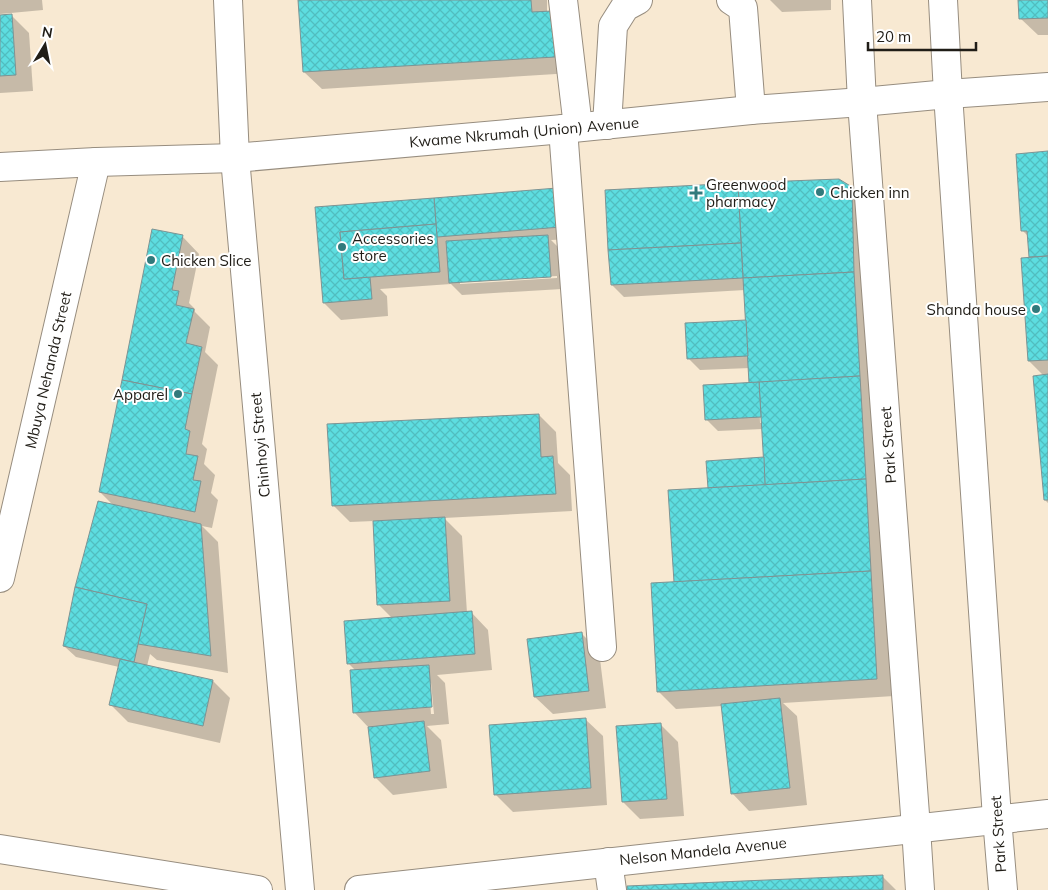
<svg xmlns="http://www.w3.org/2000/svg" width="1048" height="890" viewBox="0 0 1048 890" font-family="Mulish,sans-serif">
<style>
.built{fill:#f8e9d2}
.shadow{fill:#0003;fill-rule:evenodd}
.building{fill:url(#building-cross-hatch);stroke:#7e9393}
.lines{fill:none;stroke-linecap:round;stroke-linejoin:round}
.minor-casing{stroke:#978d7f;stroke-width:30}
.minor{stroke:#fff;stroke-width:28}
.poi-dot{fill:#317a7c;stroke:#fff;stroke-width:2}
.labels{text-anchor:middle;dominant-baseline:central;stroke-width:4;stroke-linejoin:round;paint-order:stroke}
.street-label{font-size:15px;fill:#201d17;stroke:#fff}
.poi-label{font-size:15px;fill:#201d17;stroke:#fff;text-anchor:start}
</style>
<defs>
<pattern id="building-cross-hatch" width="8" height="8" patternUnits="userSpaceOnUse" patternTransform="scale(1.25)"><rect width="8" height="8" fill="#5ddde0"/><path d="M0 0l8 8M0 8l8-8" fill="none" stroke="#51bdbf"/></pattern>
</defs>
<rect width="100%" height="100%" fill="#fcf1e2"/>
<rect class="built" x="0" y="0" width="1048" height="890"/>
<g class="shadow">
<path d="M0,0h42l1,10 -43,4z"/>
<path d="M300,0h247v12l25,61 -250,16 -18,-17z"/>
<path d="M770,0h61v10l-49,2z"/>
<path d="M1020,0h28v35h-10l-18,-17z"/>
<path d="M0,16h12l17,17 4,58 -33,2z"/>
<path d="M1048,153v350l-3,-3 -1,-124 -15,-15 1,-102 -1,-22 -6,-6z"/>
<path d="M838,180l13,8 17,18 26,490 -111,7 14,13 10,89 -58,6 -17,-18 -10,-87 -46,3 -18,-18 17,-108 34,-94 56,-31 -2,-29 -45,2 -12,-12 45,-35 -1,-16 -50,2 -12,-12 59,-37 -2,-31 -121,7 -12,-12 126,-101zM759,394h2l2,29h-3z"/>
<path d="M569,201l3,38 -21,1 8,8 3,41 -100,6 -11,-11 -71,5 7,7 1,20 -47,4 -17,-17 -7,-95zM557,276v2l-97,6v-3z"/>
<path d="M182,236l17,18 -10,49 6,6v3l15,15 -5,25 13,13 -16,79 5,5 -3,15 11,11 -4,18 7,7 -6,28 -10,-2 16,16 10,131 -71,-13 -7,-6 -3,12 66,15 17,17 -10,45 -92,-21 -17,-17 8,-38 -43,-10 -12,-11 50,-140 -14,-14z"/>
<path d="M539,415l17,17 2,31 12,12 2,36 -128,7 18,18 5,77 4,-1 17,18 4,40 -55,5 8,8 4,41 -22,2 14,14 6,48 -54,7 -18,-18 -6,-49 -15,-16 2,-41 -8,-8 44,-45 -13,-13 -5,-84 -24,1 -17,-17zM429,683h2l3,31h-3z"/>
<path d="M582,634l17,17 7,57 -53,6 -18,-17z"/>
<path d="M585,719l18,17 4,69 -94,7 -17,-17 -6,-69z"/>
<path d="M661,725l17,17 6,74 -44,3 -17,-17z"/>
<path d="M882,876l14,14h-268z"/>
</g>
<g class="building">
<path d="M298,0h233l1,12 20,-1 3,46 -252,15z"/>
<path d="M1018,0h30v18l-29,1z"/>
<path d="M12,14l4,61 -16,1v-61z"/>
<path d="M1048,151v105l-19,1 -2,-26h-6l-5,-77z"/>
<path d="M839,179l13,8 2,85 -111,6 -5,-95z"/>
<path d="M738,183l3,60 -133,7 -3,-60z"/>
<path d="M557,188l4,39 -124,10 -3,-39z"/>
<path d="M434,198l2,26 -96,8 4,47 26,-2 2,22 -49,4 -8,-96z"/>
<path d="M436,224l4,48 -96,7 -4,-47z"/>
<path d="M152,229l31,6 -11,55 7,1 -3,14 18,4 -8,34 16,4 -10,47 -70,-14z"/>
<path d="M548,235l3,42 -102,6 -3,-42z"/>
<path d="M741,243l2,35 -132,7 -3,-35z"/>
<path d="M1048,256v104l-20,1 -7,-103z"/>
<path d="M854,272l6,104 -111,7 -6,-105z"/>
<path d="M746,320l2,36 -61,3 -2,-36z"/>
<path d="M1048,374v126h-4l-11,-124z"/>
<path d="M860,376l6,103 -101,6 -6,-103z"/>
<path d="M122,380l70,14 -7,35 5,2 -4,23 12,2 -5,24 8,1 -6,31 -96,-20z"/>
<path d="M759,382l2,35 -56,3 -2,-35z"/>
<path d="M539,414l2,43 12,-1 3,38 -224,12 -5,-82z"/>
<path d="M764,457l1,28 -57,3 -2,-27z"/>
<path d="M866,479l5,92 -197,11 -6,-92z"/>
<path d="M98,501l103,23 10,132 -73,-12 9,-40 -72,-17z"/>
<path d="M445,517l5,84 -73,4 -4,-84z"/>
<path d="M871,571l6,108 -220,13 -6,-109z"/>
<path d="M75,587l72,17 -13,58 -71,-16z"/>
<path d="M472,611l3,43 -128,10 -3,-43z"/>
<path d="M582,632l7,59 -55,6 -7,-58z"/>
<path d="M120,659l93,21 -10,46 -94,-21z"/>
<path d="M429,665l3,42 -79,6 -3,-43z"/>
<path d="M780,698l10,90 -59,6 -10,-90z"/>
<path d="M586,718l5,70 -97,7 -5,-70z"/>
<path d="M424,721l6,50 -56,7 -6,-51z"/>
<path d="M661,723l6,76 -45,3 -6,-76z"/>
<path d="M883,875v15h-256v-4z"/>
</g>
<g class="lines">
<defs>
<g id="minor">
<path d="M228,0l7,158 65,732"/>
<path d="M563,0l15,127"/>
<path d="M731,0l12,8 8,102"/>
<path d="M857,0l5,102 54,726 4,62"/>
<path d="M943,0l5,94 49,724 6,72"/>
<path d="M607,125l6,-99 12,-19 13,-7"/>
<path d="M563,129l39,518"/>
<path d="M0,167l96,-5 139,-4 328,-29 188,-19 111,-8 86,-8 100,-7"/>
<path d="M0,578l96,-416"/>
<path d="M0,849l258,41"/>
<path d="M608,862l4,28"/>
<path d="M359,890l689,-76"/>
</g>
</defs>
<use href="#minor" class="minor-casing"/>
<use href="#minor" class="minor"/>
</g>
<g class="poi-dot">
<circle cx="820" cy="192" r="5"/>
<path d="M693.5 185.5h5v5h5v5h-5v5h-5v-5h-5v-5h5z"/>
<circle cx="342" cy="247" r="5"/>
<circle cx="151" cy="260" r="5"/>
<circle cx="1036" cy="309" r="5"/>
<circle cx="178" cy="394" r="5"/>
</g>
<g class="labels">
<g class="street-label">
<text transform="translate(524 132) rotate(-5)">Kwame Nkrumah (Union) Avenue</text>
<text transform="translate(48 370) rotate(-77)">Mbuya Nehanda Street</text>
<text transform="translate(260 445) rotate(-95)">Chinhoyi Street</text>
<text transform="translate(888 445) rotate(-94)">Park Street</text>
<text transform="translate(998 834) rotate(-94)">Park Street</text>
<text transform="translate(703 851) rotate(-6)">Nelson Mandela Avenue</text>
</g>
<g class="poi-label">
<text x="706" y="184">Greenwood<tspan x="706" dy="17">pharmacy</tspan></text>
<text x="830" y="192">Chicken inn</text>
<text x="352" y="238">Accessories<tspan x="352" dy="17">store</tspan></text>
<text x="161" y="260">Chicken Slice</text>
<text x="1026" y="309" text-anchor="end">Shanda house</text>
<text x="168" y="394" text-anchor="end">Apparel</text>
</g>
</g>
<g transform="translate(45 45) rotate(10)" stroke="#ffffff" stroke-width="4" paint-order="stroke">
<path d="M0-4L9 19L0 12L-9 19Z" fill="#201d17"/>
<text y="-8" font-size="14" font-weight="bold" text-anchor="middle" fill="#201d17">N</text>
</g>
<path d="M868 42v8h108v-8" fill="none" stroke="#201d17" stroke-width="2.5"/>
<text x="876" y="42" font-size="15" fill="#201d17" stroke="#ffffff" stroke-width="4" paint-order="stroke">20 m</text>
</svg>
